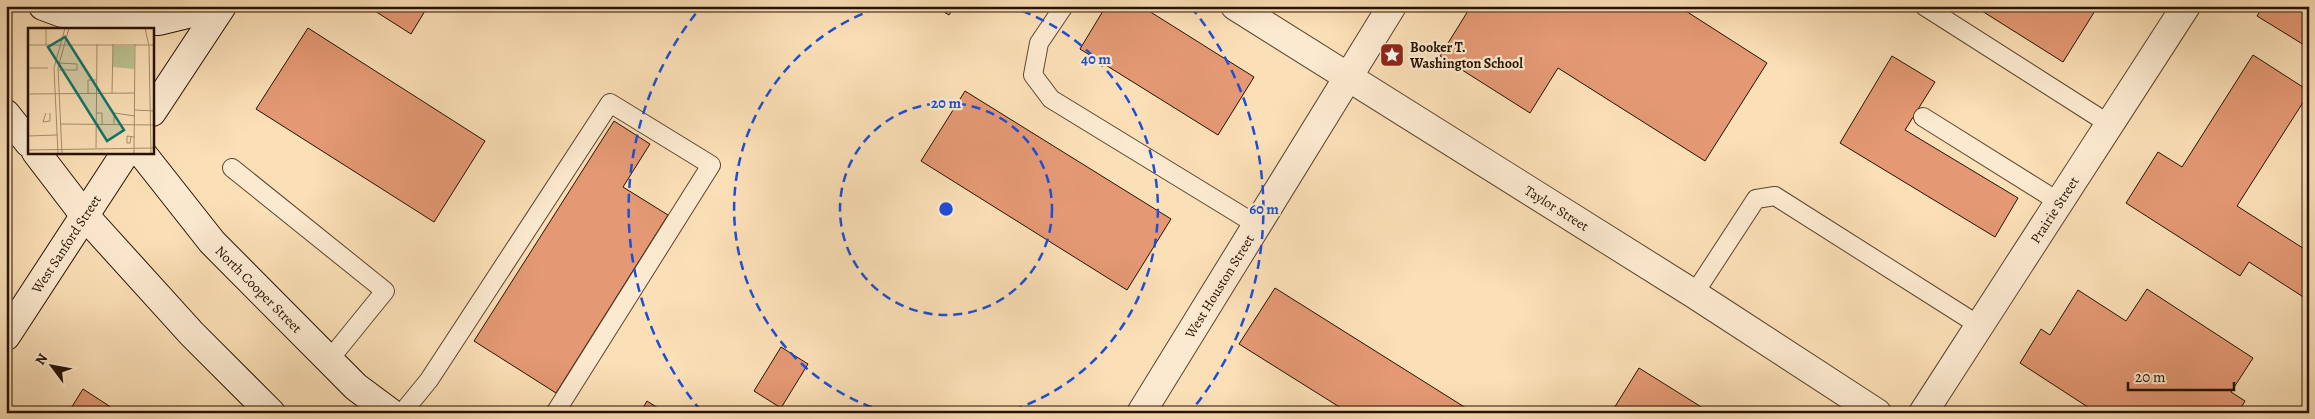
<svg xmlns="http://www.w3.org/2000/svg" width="2315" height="419" viewBox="0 0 2315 419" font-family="Alegreya,serif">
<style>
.building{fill:#e49974;stroke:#261100}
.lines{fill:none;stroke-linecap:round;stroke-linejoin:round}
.lane-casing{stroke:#5b442e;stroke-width:20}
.street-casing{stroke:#5b442e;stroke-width:30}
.secondary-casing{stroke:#261100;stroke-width:30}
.lane{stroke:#fcead0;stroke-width:18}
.street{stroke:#fcead0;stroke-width:28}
.secondary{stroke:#fcead0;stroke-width:28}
.ring{fill:none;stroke:#1d4ed8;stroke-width:2.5;stroke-dasharray:9 6}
.labels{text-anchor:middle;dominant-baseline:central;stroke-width:4.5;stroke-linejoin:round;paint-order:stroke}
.poi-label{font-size:14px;font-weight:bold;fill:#261100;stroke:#fcead0;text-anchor:start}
.street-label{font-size:14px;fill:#261100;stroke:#fcead0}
.inset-road{fill:none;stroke:#a68d6d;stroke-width:1}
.view{fill:#0f766e;fill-opacity:0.15;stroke:#0f766e;stroke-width:2.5}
.inset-edge{fill:none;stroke:#261100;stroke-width:2.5}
.centre{fill:#1d4ed8;stroke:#fcead0;stroke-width:2.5}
.ring-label{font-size:15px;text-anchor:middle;font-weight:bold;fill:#1d4ed8;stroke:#fcead0;stroke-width:4.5;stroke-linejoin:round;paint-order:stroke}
</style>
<rect width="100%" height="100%" fill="#fbdfb6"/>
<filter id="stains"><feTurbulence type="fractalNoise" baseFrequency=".004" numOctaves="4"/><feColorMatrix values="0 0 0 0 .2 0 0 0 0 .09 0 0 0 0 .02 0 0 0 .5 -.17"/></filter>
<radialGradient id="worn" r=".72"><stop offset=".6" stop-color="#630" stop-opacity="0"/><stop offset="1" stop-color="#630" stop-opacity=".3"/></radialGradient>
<g class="building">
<path d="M367,6h61l-17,28z"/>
<path d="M934,6h21l-6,9z"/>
<path d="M1106,6h35l113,71 -36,58 -138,-86z"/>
<path d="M1471,6h207l89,57 -62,98 -147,-93 -28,45 -90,-57z"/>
<path d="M1974,6h124l-35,56z"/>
<path d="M2263,6h46v42l-52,-32z"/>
<path d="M308,28l177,113 -51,81 -178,-113z"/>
<path d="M2253,55l56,36v2l-72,113 72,46 -1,48 -59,-38 -9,14 -114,-73 32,-51 24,15z"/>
<path d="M1892,56l43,26 -30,48 113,68 -23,39 -155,-94z"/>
<path d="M965,91l206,128 -44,71 -206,-129z"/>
<path d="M614,121l36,23 -27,43 45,28 -112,178 -82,-52z"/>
<path d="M1275,288l199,125h-125l-110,-69z"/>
<path d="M2147,289l106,69 -22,34 14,9 -7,12h-141l-77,-50 21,-34 9,6 28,-45 48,31z"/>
<path d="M781,347l27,17 -27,44 -27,-17z"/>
<path d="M1639,368l72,45h-100z"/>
<path d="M83,389l37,24h-52z"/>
<path d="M647,401l19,12h-26z"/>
</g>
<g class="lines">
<defs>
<g id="lane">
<path d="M1064,6l-25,37 -6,32 18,24 206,126"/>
<path d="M1924,6l185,118"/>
<path d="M1923,117l136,85"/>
<path d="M232,168l153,123 -56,69"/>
<path d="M1694,294l62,-95 19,-3 205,130"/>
<path d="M402,413l27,-33 181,-277 101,62 -156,248"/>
</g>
<g id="street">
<path id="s1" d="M1235,6l459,288 183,119"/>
<path id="s2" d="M1141,413l251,-407"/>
<path id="s3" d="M1923,413l263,-407"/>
</g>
<g id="secondary">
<path d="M43,6l19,7 44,8h53l62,-15"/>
<path d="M152,112l70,-106"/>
<path d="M6,114l23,29"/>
<path d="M36,152l49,64 107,118 79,79"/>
<path id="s4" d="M141,152l71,90 144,145 35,26"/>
<path id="s5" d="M6,336l120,-184"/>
</g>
</defs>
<use href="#lane" class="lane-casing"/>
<use href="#street" class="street-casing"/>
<use href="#secondary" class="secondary-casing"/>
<use href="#lane" class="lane"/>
<use href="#street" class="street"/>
<use href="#secondary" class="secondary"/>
</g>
<g class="ring">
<circle cx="946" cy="209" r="106"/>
<path d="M886 412A212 212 0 0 1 884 6M1008 6A212 212 0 0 1 1006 412"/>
<path d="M701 411A318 318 0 0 1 701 7M1191 7A318 318 0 0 1 1191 411"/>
</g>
<defs>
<symbol id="sight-square" viewBox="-11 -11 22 22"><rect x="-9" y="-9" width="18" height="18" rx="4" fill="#8f2418" stroke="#fcead0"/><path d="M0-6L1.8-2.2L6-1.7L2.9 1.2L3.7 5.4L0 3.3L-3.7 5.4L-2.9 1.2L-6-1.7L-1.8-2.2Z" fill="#fff"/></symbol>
</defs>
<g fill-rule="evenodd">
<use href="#sight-square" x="1378" y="41" width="28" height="28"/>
</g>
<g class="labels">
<g class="poi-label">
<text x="1410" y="47">Booker T.<tspan x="1410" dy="16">Washington School</tspan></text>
</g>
<g class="street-label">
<text stroke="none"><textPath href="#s1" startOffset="380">Taylor Street</textPath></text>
<text stroke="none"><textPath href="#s3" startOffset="242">Prairie Street</textPath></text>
<text stroke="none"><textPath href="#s5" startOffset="110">West Sanford Street</textPath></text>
<text stroke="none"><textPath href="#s2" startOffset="149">West Houston Street</textPath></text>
<text stroke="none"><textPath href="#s4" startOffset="181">North Cooper Street</textPath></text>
</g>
</g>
<g transform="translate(28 28)">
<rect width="126" height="126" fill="#fbdfb6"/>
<path d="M85,18h21v23l-21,-2z" fill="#bbc291"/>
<path class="inset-road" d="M18,0v17M117,0l4,18 2,108M0,17h127M0,40h20M30,42h19v-6l-18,-1M60,65v-13h8M84,65l1,-49M0,66l107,-1M107,82l20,1M18,85l-3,9 7,-1v-8M68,85h6v12M33,96l94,1M86,97v-12l21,3M0,108l29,-1M103,109l-1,6h-3v-7l7,1M68,120l1,-104M0,122l127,-2M30,126l-4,-86 11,-40M34,126l-4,-86 11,-40M106,126l1,-110"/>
<path class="view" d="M37,9l59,93 -17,11 -59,-94z"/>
<rect width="126" height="126" class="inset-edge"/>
</g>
<circle cx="946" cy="209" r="8" class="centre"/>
<g class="ring-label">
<text x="1096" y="64">40 m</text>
<text x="946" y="108">20 m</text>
<text x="1264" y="214">60 m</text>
</g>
<rect width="2315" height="419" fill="none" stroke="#fbdfb6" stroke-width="25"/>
<rect x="8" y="8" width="2300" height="404" fill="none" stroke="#261100" stroke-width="2.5"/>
<rect x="12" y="12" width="2290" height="394" fill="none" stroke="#261100"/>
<g transform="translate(52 366) rotate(302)" stroke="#fcead0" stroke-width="4" paint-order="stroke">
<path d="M0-4L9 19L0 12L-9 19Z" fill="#261100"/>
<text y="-8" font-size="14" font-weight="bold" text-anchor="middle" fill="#261100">N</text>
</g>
<path d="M2128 382v8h106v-8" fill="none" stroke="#261100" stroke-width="2.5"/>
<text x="2135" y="382" font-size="15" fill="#261100" stroke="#fcead0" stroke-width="4" paint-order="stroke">20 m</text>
<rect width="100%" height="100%" filter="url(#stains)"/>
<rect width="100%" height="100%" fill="url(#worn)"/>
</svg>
